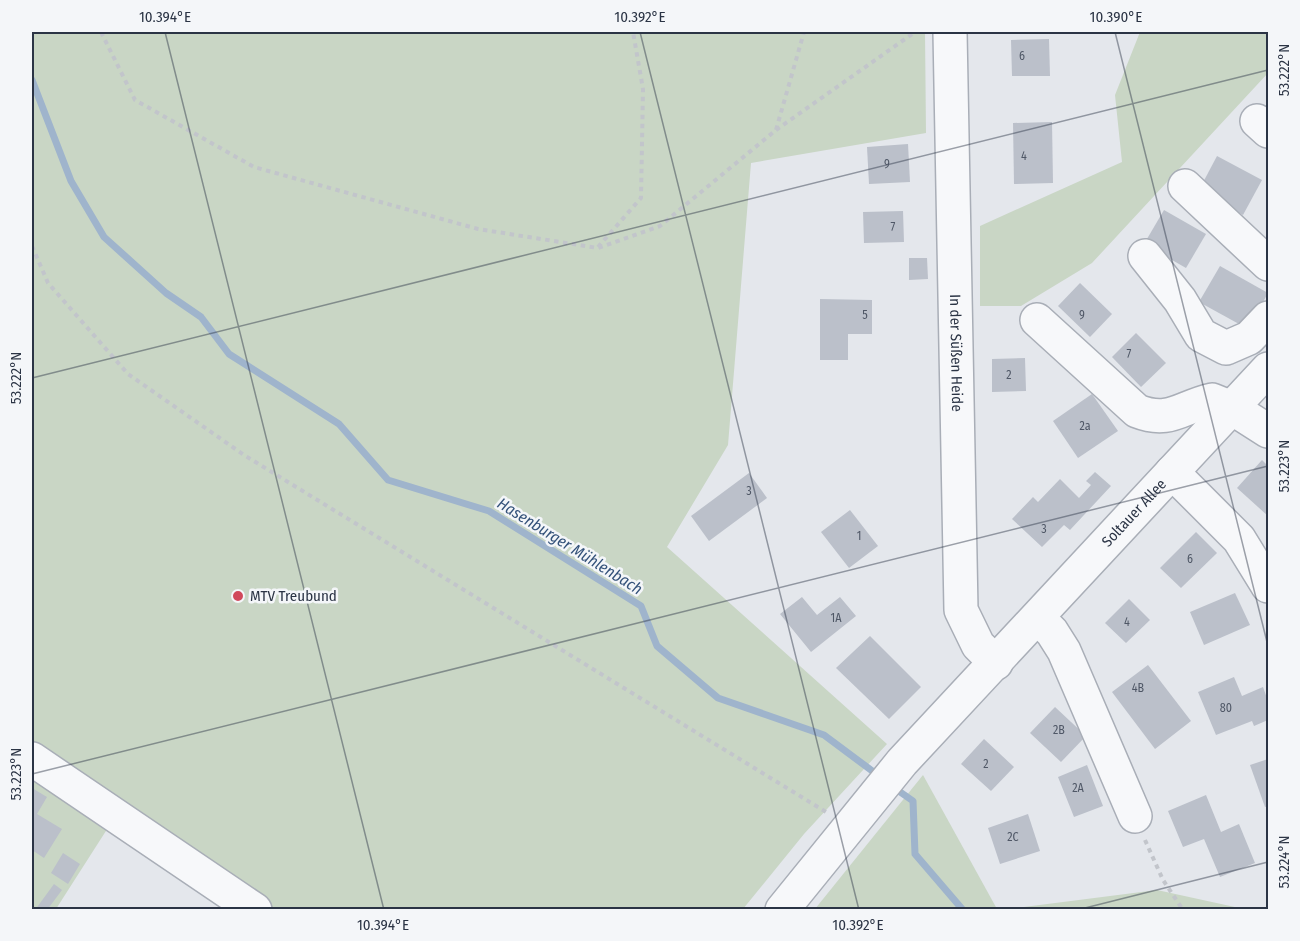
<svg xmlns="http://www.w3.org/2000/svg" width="1300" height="941" viewBox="0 0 1300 941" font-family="'Fira Sans Condensed',sans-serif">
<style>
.green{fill:#c9d6c5}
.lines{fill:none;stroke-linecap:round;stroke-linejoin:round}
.stream{stroke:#9fb4cc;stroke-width:7}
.building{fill:#bbc0ca}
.minor-casing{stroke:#a9aeb7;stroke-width:36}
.path{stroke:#c2c5cb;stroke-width:4;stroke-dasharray:4.5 4.5;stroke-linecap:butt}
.minor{stroke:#f7f8fa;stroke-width:33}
.ticks{fill:none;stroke:#2b3445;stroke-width:1.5;stroke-opacity:0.45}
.poi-dot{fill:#d1495b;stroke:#f4f6f9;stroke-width:2}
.labels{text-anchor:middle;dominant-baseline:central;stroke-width:5;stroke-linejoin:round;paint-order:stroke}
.number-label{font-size:12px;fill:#4f5766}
.street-label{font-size:15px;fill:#2b3445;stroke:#f4f6f9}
.poi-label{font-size:15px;fill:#2b3445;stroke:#f4f6f9;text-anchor:start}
.water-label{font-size:16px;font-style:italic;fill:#34527a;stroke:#f4f6f9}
.neatline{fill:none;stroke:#2b3445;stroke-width:2}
.ticks-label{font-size:15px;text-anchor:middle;fill:#2b3445}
</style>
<rect width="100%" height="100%" fill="#e4e7ec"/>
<g class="green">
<path d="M32,32h893l1,101 -175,30 -23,282 -61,102 220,197 -83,90 -61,75h-472l-151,-100 -64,100h-24z"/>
<path d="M1140,32h128v41l-176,190 -71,43h-41v-80l142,-64 -7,-67z"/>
<path d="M923,775l74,134h-182z"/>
<path d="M1157,890l87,19h-235z"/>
</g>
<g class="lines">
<g class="stream">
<path d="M32,80l39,101 33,56 62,56 35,24 28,37 110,70 49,56 101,31 152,95 16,40 61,52 106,37 55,41"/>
<path d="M893,787l20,14 2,53 48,56"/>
</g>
</g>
<g class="building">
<path d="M1049,39l1,37h-38l-1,-36z"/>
<path d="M1052,122l1,61 -39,1 -1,-61z"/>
<path d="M908,144l2,38 -41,2 -2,-37z"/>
<path d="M1217,156l45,24 -19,35 -44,-25z"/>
<path d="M1164,210l42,24 -20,34 -42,-24z"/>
<path d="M903,211l1,31 -40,1 -1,-31z"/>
<path d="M909,258h18l1,21 -19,1z"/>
<path d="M1220,266l48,27 -20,36 -49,-27z"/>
<path d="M1080,283l32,31 -22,23 -32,-31z"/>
<path d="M820,299l52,1v34h-24v26h-28z"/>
<path d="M1136,333l30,30 -25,24 -29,-30z"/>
<path d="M1025,358l1,33 -34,1v-33z"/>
<path d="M1092,394l26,37 -40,27 -25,-37z"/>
<path d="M1262,460l6,6v50l-31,-28z"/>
<path d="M1095,472l16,14 -41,44 -6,-5 -22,22 -30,-28 21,-22 5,5 22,-23 19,19 12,-13 -5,-4z"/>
<path d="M749,473l18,25 -58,43 -18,-25z"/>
<path d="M850,510l28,36 -29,22 -28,-36z"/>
<path d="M1196,532l21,21 -36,35 -21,-20z"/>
<path d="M1235,593l15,32 -46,20 -14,-33z"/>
<path d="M802,597l15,18 23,-18 16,19 -45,36 -31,-38z"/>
<path d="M1129,599l21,21 -24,23 -21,-20z"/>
<path d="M870,636l51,51 -32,32 -53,-51z"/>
<path d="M1148,665l43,56 -36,28 -43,-57z"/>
<path d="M1234,677l8,19 21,-9 5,14v19l-14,6 -2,-5 -36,14 -18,-43z"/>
<path d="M1055,707l31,29 -25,26 -31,-29z"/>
<path d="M984,739l30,28 -23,24 -30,-27z"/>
<path d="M1268,759v47l-3,1 -15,-42z"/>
<path d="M1087,765l16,41 -29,11 -16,-40z"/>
<path d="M32,788l15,9 -10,17 25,15 -18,29 -12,-8z"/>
<path d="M1206,795l15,37 18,-8 16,39 -35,14 -16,-38 -21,8 -15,-36z"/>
<path d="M1028,814l12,37 -40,13 -12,-36z"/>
<path d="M63,853l17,11 -12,20 -17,-11z"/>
<path d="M54,884l8,6 -15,20h-12z"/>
</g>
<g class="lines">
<defs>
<g id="minor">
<path id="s1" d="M950,32l11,578 17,35 18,18"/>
<path d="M1257,121l11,10"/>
<path d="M1185,186l83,78"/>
<path d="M1145,256l35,44 21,35 25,13 23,-10 19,-20"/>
<path d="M1037,320l100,91c33,13 44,-4 75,-11l20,8 36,23"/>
<path d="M1172,472l67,67 29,47"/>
<path d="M1038,618l14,14 12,19 71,165"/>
<path d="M32,759l223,151"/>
<path id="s2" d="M782,910l120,-148 366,-393"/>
</g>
</defs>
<use href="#minor" class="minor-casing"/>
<g class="path">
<path d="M101,32l34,68 119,67 224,62 120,19 62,-22 116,-96 28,-98"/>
<path d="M776,130l139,-98"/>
<path d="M32,246l16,37 80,91 116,81 582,357"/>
<path d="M598,247l43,-49 2,-109 -10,-57"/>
<path d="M1145,840l18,40 20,30"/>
</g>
<use href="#minor" class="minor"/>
</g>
<path class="ticks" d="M165,32l219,878M640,32l219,878M1115,32l153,614M32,378l1236,-308M32,774l1236,-308M1077,910l191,-48"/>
<circle class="poi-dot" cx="238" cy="596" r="6"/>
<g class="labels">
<g class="number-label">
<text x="1022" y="56">6</text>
<text x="1024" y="156">4</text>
<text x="887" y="164">9</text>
<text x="893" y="227">7</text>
<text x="865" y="315">5</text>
<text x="1082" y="315">9</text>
<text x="1129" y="354">7</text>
<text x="1009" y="375">2</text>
<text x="1085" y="426">2a</text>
<text x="749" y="491">3</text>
<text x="1044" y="529">3</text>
<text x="859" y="536">1</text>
<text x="1190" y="559">6</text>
<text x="836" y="618">1A</text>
<text x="1127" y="622">4</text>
<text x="1138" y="688">4B</text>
<text x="1226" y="708">80</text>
<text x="1059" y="730">2B</text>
<text x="986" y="764">2</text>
<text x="1078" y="788">2A</text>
<text x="1013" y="837">2C</text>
</g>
<g class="street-label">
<text stroke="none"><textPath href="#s1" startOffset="321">In der Süßen Heide</textPath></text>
<text stroke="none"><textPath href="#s2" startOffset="531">Soltauer Allee</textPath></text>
</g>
<g class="poi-label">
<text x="250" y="596">MTV Treubund</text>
</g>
<g class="water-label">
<text transform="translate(570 546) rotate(32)">Hasenburger Mühlenbach</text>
</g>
</g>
<rect width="1300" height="941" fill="none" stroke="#f4f6f9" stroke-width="66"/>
<rect x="33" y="33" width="1234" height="875" class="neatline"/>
<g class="ticks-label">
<text x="165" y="22">10.394°E</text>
<text x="640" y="22">10.392°E</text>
<text x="1116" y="22">10.390°E</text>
<text transform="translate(1284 70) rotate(-90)" y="5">53.222°N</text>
<text transform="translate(16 378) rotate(-90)" y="5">53.222°N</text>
<text transform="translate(1284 466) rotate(-90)" y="5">53.223°N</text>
<text transform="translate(16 774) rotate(-90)" y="5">53.223°N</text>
<text transform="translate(1284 862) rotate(-90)" y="5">53.224°N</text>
<text x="383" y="930">10.394°E</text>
<text x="858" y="930">10.392°E</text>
</g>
</svg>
